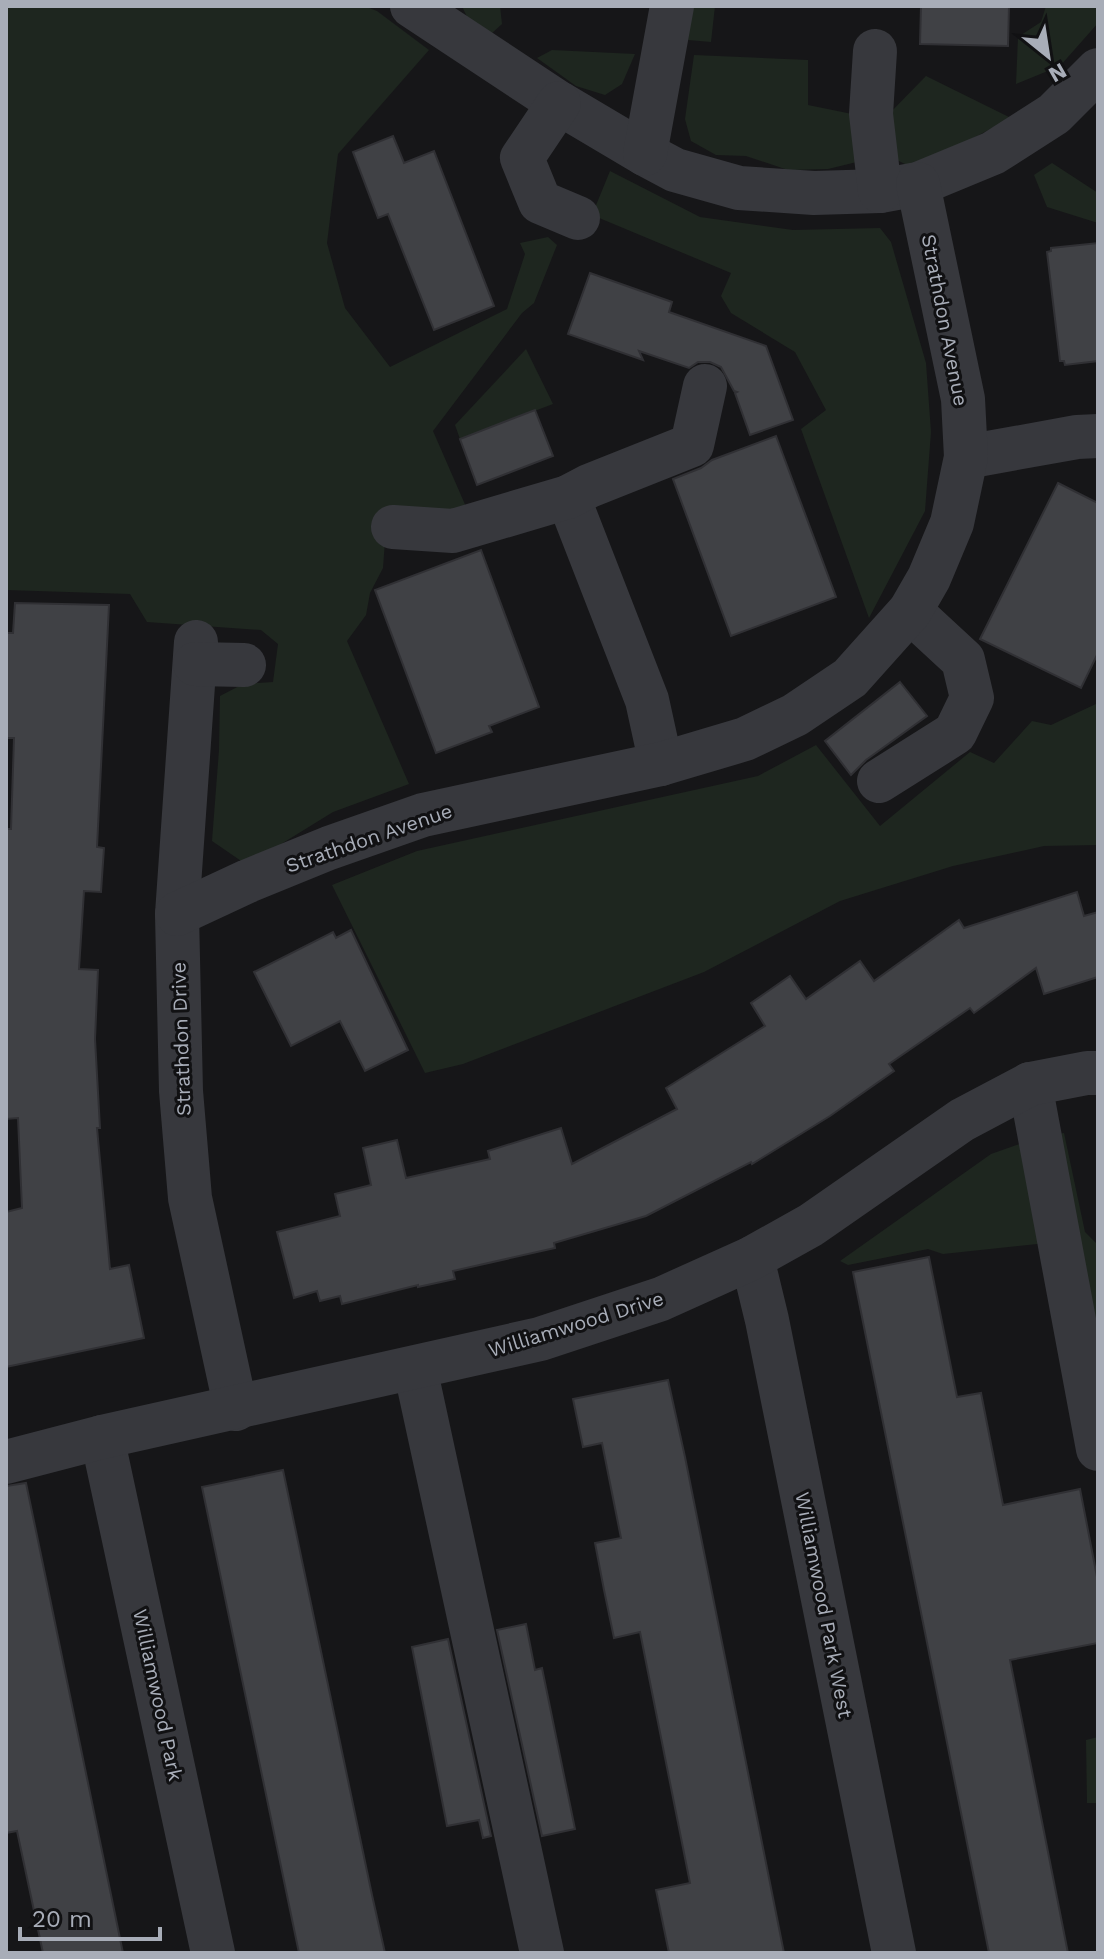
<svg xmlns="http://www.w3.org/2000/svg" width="1104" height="1959" viewBox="0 0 1104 1959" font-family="'Work Sans',sans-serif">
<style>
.green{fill:#1e261f}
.building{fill:#404145;stroke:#303034;stroke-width:2}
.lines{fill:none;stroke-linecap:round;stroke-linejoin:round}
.minor{stroke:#37383d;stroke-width:44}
.labels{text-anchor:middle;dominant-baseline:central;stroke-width:6;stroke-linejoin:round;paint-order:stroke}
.street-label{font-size:20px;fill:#a8adb8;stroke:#111113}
</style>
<rect width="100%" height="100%" fill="#161618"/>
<g class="green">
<path d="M6,6h358l13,5 52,39 -91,104 -11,89 18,65 45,59 117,-58 18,-55 -5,-11 28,-6 9,8 -23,58 -12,10 -89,118 34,78 -80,5 -4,54 -13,25 -4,22 -19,26 62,143 -76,28 -86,53 -35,-24 7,-91 1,-54 23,-12 30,-2 5,-38 -17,-14 -114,-8 -17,-28 -124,-4z"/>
<path d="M462,6h38l2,18 -10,9 -20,-5z"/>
<path d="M690,6h25l-4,36 -23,-2z"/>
<path d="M1046,6h52v17l-38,43 -44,18 2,-47 23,-15z"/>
<path d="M552,50l83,4 -13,30 -17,11 -29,-9 -39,-28z"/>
<path d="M694,55l114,5v45l49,10 8,45 -37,9 -40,1 -42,-14 -30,-1 -25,-14 -6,-22z"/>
<path d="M926,76l85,42 -66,35 -38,12 -22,-11 2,-38z"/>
<path d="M1052,163l46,30v30l-51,-16 -13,-32z"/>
<path d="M610,171l90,46 93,13 87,-2 11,14 35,121 5,69 -6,79 -56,107 -68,-189 25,-19 -31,-58 -64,-39 -10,-17 10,-23 -139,-58z"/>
<path d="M526,349l27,55 -93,35 -5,-14z"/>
<path d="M1098,703v142l-54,1 -91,20 -113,35 -136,71 -241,92 -38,9 -93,-188 85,-34 341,-75 58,-31 64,81 90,-74 24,11 38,-42 19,4z"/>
<path d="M1064,1133l21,99 13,13v155l-50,-264z"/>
<path d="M1028,1141l19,102 -104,11 -15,-5 -80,16 -8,-4 151,-107z"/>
<path d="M1098,1737v66h-11l-1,-63z"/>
</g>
<g class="building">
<path d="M921,6h88l-1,40 -88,-2z"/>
<path d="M393,136l11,27 30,-12 60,155 -60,24 -46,-116 -10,4 -25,-66z"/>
<path d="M1098,243v118l-33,4 -1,-4h-4l-13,-109 4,-1v-3z"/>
<path d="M590,273l82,29 -3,10 97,34 27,74 -43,15 -15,-42 2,-1 -3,-1 -13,-24 -11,-5h-12l-9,6 -50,-17 4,9 -75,-26z"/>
<path d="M535,410l18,46 -76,29 -17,-46z"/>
<path d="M776,436l60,161 -105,39 -58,-157 28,-11 11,-8z"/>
<path d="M1058,483l40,20v150l-17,35 -101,-49z"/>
<path d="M481,550l58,157 -50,19 3,6 -56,21 -61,-163z"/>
<path d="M15,603l94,2 -12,242 7,1 -3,44 -17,-1 -5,78 19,1 -3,69 5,89h-3l13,141 19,-4 15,73 -138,29v-155l16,-4 -4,-90 -12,1v-290h5l3,-91h-8v-105h7z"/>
<path d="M900,682l27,34 -61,44 -15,15 -26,-34z"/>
<path d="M1077,892l7,24 14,-4v65l-54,17 -8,-26 -62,45 -4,-5 -81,56 5,7 -64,45 -78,48 -1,-2 -105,54 -92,27 1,5 -102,23 2,8 -37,8v-2l-76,19 -2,-8 -20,5 -3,-10 -23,7 -17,-66 63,-16 -5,-22 36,-9 -8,-37 34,-8 9,38 84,-19 -2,-8 73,-23 11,36 105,-55 -11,-21 99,-62 -14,-23 39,-27 16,23 54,-38 14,20 85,-61 5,8z"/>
<path d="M351,930l57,120 -43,21 -25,-50 -49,25 -37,-74 79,-40 3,6z"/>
<path d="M929,1257l28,140 24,-4 22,112 77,-16 18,93v61l-88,17 58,293h-79l-136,-681z"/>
<path d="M668,1380l17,77 99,496h-115l-13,-63 34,-7 -50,-251 -26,6 -10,-48 -9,-47 26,-5 -19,-95 -19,4 -10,-48z"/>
<path d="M283,1470l89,425 13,58h-86l-97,-466z"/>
<path d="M26,1483l20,96 77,374h-80l-26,-122 -11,2v-347z"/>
<path d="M526,1624l9,46 7,-2 33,161 -33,7 -45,-206z"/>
<path d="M448,1639l43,197 -8,2 -4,-18 -32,6 -35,-179z"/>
</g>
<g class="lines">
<g class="minor">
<path d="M412,6l147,97 86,51 30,16 64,18 75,5 66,-2 38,-7 75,-31 61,-39 44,-44"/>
<path d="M875,51l-4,63 9,77"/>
<path d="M559,103l-37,55 18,44 38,16"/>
<path d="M645,154l27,-148"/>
<path d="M966,457l111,-20 21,-1"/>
<path d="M568,497l79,203 14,64"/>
<path d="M393,527l60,4 115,-34 21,-11 103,-41 13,-59"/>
<path d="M196,642l-19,272 4,177 9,107 46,211"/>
<path d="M195,664l49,1"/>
<path d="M879,781l76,-48 17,-35 -9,-38 -53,-49"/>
<path d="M177,914l71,-33 81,-33 94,-33 238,-51 84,-25 50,-24 55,-37 60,-67 19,-33 23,-55 14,-66 -3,-58 -45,-215"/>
<path d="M1030,1084l68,365"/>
<path d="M752,1258l15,62 127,633"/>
<path d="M415,1368l127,585"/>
<path d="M102,1437l111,516"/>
<path d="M6,1462l96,-25 438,-98 121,-40 91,-41 59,-33 151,-105 68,-36 57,-11h11"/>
</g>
</g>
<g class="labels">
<g class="street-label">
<text transform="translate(945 320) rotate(79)">Strathdon Avenue</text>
<text transform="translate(369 838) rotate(-19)">Strathdon Avenue</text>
<text transform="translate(181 1039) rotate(-92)">Strathdon Drive</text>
<text transform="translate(576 1324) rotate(-17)">Williamwood Drive</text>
<text transform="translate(824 1605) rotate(79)">Williamwood Park West</text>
<text transform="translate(158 1695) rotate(78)">Williamwood Park</text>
</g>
</g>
<rect width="1104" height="1959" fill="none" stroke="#a8adb8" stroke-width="16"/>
<g transform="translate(1048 56) rotate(150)" stroke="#111113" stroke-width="6" paint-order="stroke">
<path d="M0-6L14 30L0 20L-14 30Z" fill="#a8adb8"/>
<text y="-12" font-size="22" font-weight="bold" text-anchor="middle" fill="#a8adb8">N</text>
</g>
<path d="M20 1927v12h140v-12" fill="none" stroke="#a8adb8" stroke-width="4"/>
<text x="32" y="1927" font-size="24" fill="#a8adb8" stroke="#111113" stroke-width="6" paint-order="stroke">20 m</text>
</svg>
